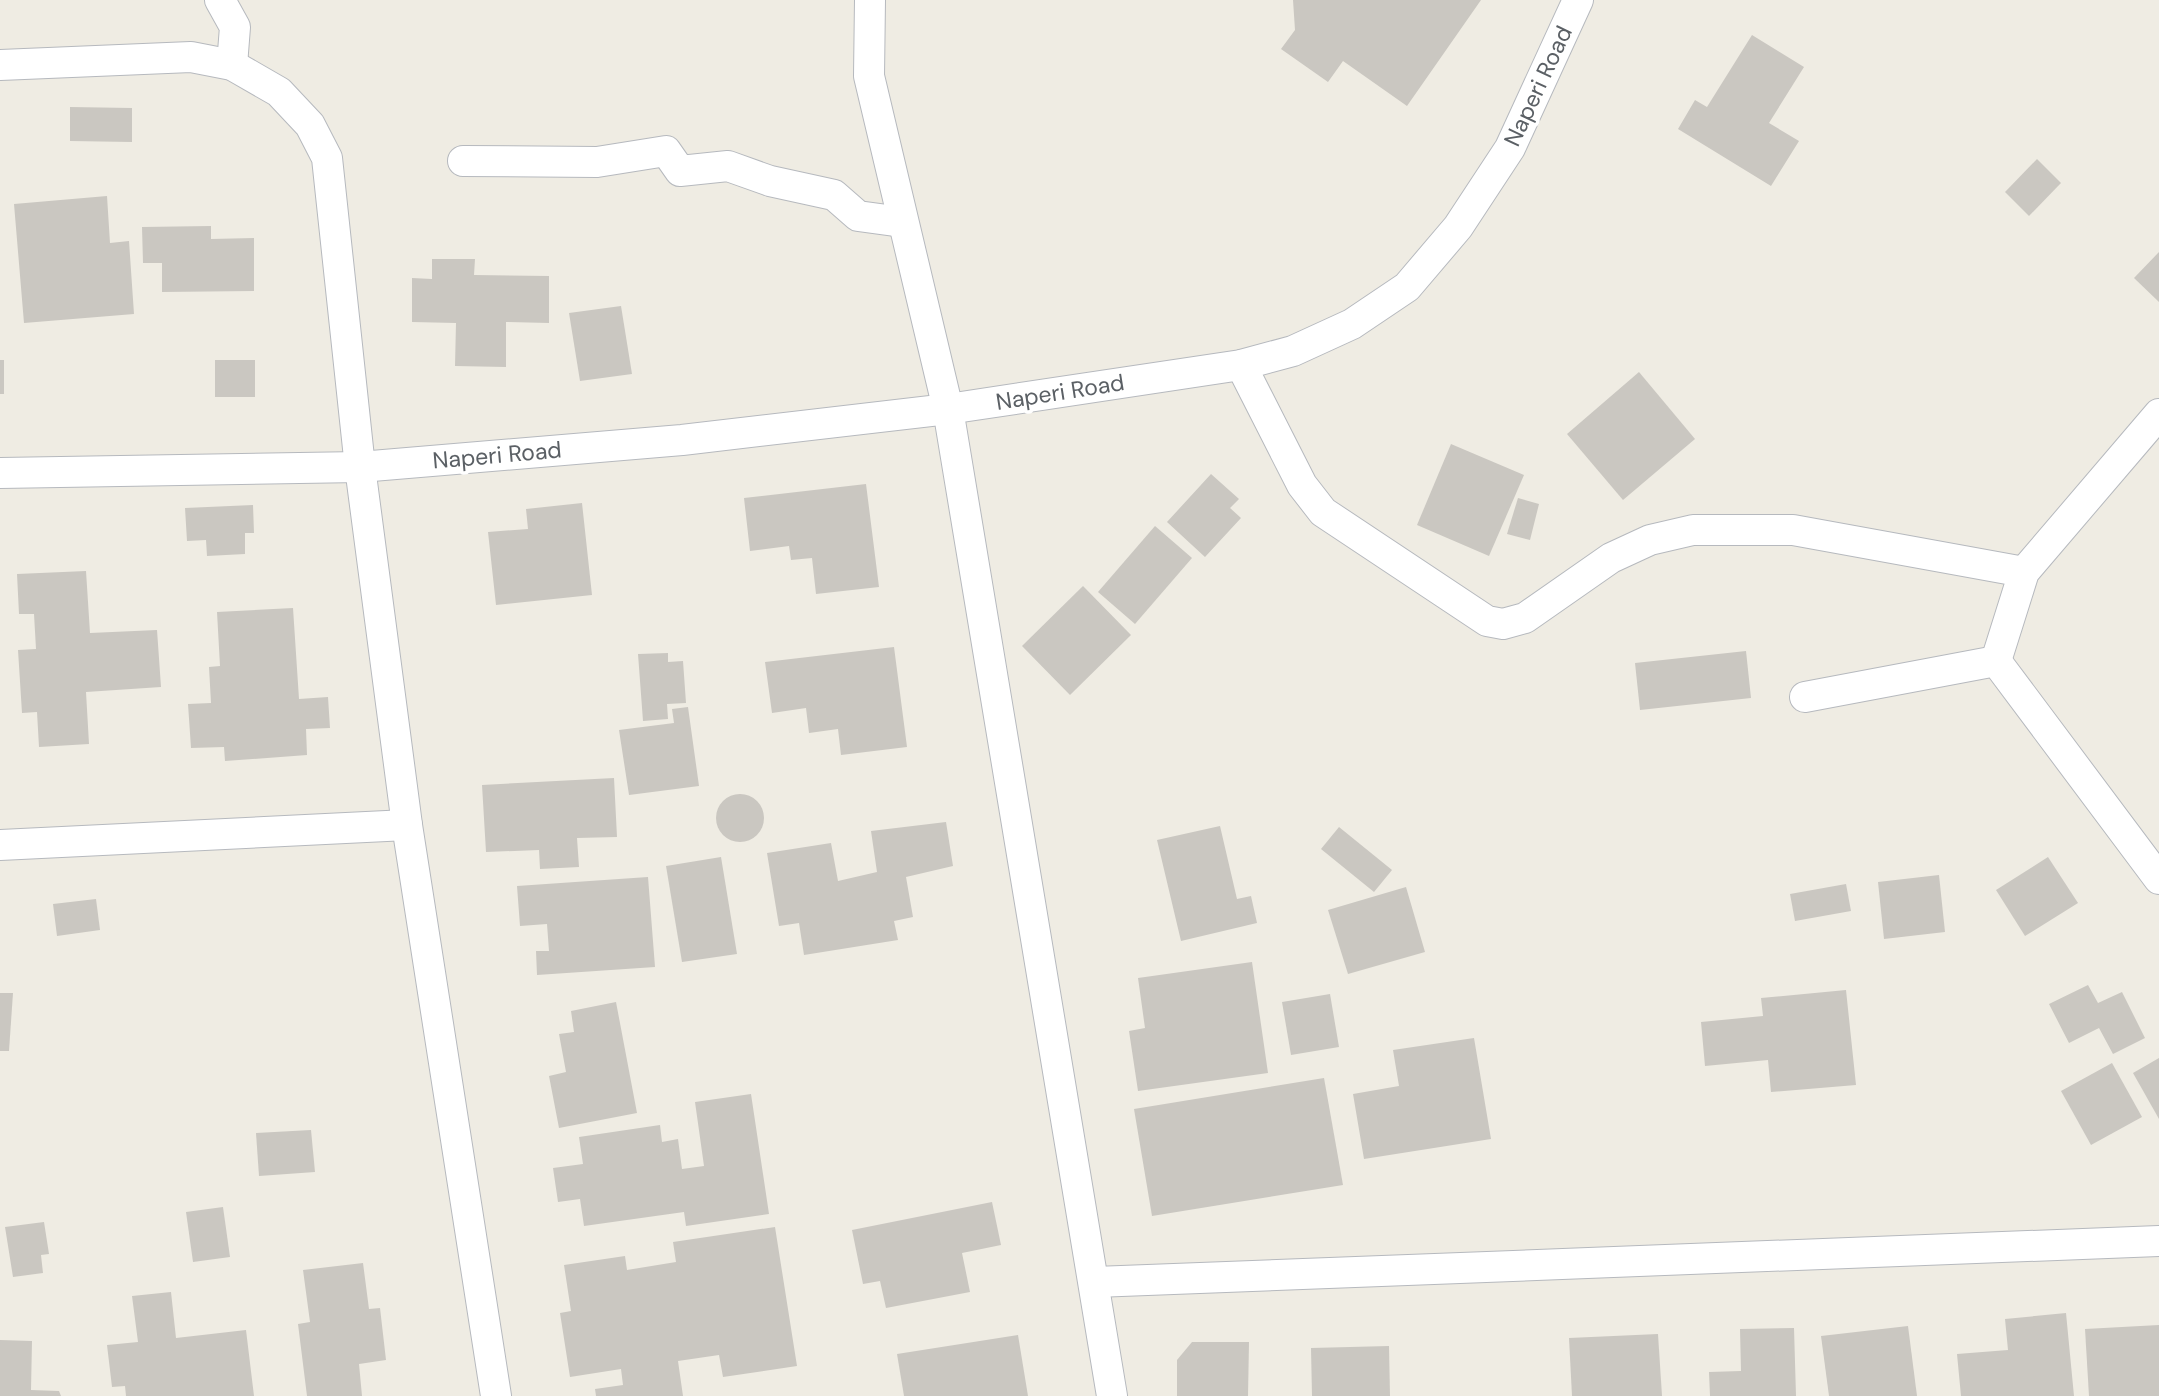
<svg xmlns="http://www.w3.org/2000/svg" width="2159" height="1396" viewBox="0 0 2159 1396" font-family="'DM Sans',sans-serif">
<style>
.building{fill:#cac7c1}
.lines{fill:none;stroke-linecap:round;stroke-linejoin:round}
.street-casing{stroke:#b6b9be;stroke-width:32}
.street{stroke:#fff;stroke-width:30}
.labels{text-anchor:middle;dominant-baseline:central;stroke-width:7;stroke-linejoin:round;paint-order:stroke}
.street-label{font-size:23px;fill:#5b6065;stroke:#fff}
</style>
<rect width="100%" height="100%" fill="#efece3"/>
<g class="building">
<path d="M1293,0h188l-74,106 -64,-45 -15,21 -47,-33 14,-19z"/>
<path d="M1752,35l52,32 -35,56 30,18 -28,45 -93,-57 17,-29 12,7z"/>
<path d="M70,107l62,1v34l-62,-1z"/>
<path d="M2037,159l24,24 -32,33 -24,-24z"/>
<path d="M107,196l3,47 19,-2 5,73 -110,9 -10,-119z"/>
<path d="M211,226v13l43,-1v53l-92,1v-29h-19l-1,-36z"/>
<path d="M2159,252v50l-25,-24z"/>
<path d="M432,259h43l-1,16 75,1v47l-43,-1v45l-51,-1 1,-43 -44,-1v-44l20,1z"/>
<path d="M621,306l11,68 -52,7 -11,-68z"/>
<rect x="0" y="360" width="4" height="34"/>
<rect x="215" y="360" width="40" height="37"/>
<path d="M1639,372l56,67 -72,61 -56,-66z"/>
<path d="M1451,444l73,31 -35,81 -72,-31z"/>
<path d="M1211,474l28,25 -9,9 11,10 -36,39 -38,-35z"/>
<path d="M866,484l13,103 -63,7 -4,-36 -21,2 -2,-14 -39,5 -6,-53z"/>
<path d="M1518,498l21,6 -9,36 -23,-6z"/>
<path d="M582,503l10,92 -96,10 -8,-73 40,-3 -2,-20z"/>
<path d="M253,505l1,28h-9v21l-38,2 -1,-16 -19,1 -2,-33z"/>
<path d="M1155,526l37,32 -57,66 -37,-32z"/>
<path d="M86,571l4,62 67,-3 4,57 -75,5 3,52 -50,3 -2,-35 -15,1 -4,-63 18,-1 -2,-35h-15l-2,-40z"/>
<path d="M1083,586l48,49 -61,60 -48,-49z"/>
<path d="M293,608l6,91 29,-2 2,31 -24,1 1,26 -82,6 -1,-14 -33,1 -3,-44 23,-1 -2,-36 11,-1 -3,-54z"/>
<path d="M894,647l13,100 -66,8 -3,-26 -29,4 -3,-25 -34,5 -7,-51z"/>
<path d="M1746,651l5,47 -111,12 -5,-47z"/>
<path d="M668,653v9l15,-1 3,42 -19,1 1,15 -25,2 -5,-67z"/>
<path d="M688,707l11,79 -70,9 -10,-65 55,-7 -2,-14z"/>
<path d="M614,778l3,59 -40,1 2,29 -39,2 -1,-19 -53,2 -4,-67z"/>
<circle cx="740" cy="818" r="24"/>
<path d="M946,822l7,44 -47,11 7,40 -19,4 4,19 -94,15 -5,-32 -20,3 -12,-73 64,-10 7,38 39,-9 -6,-41z"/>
<path d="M1220,826l17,73 14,-3 6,27 -76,18 -24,-101z"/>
<path d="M1339,827l53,43 -18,22 -53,-43z"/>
<path d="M721,857l16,97 -55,8 -16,-96z"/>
<path d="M2048,857l30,46 -53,33 -29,-46z"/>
<path d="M1939,875l6,57 -61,7 -6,-57z"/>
<path d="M648,877l7,90 -118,8 -1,-24h13l-2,-27 -27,2 -3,-40z"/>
<path d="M1846,884l5,27 -56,10 -5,-27z"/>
<path d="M1406,887l19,65 -77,22 -20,-64z"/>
<path d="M96,899l4,31 -43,6 -4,-32z"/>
<path d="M1252,962l16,111 -130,18 -9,-60 16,-3 -7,-50z"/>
<path d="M2088,985l10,18 24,-11 23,46 -32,16 -14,-26 -30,15 -20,-39z"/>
<path d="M1846,990l10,95 -85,7 -3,-32 -63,6 -4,-44 62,-6 -2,-18z"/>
<path d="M0,993h13l-4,58h-9z"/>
<path d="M1330,994l9,53 -48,8 -9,-53z"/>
<path d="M616,1002l21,111 -78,15 -10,-52 17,-4 -7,-38 15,-2 -3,-21z"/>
<path d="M1474,1038l17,101 -127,20 -11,-65 46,-8 -6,-36z"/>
<path d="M2159,1058v61l-26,-46z"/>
<path d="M2112,1063l30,54 -51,28 -30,-54z"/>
<path d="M1324,1078l19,107 -191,31 -18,-107z"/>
<path d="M751,1094l18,120 -83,12 -2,-14 -100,14 -4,-27 -22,3 -5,-34 30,-4 -4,-27 81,-12 2,17 16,-3 4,30 22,-3 -9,-64z"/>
<path d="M311,1130l4,42 -56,4 -3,-43z"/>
<path d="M992,1202l9,43 -39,8 8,39 -84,16 -6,-27 -17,3 -11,-54z"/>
<path d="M223,1207l7,50 -37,5 -7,-50z"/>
<path d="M44,1222l5,32 -8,1 2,18 -30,4 -8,-50z"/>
<path d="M775,1227l22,139 -74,11 -4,-22 -41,6 5,35h-87l-1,-7 28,-4 -2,-16 -51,8 -10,-64 11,-2 -7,-46 61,-9 2,14 49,-8 -3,-20z"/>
<path d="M363,1263l6,46 11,-1 6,52 -27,4 3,32h-55l-9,-72 12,-2 -7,-52z"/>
<path d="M171,1292l5,46 70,-8 8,66h-128l-1,-10 -13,1 -5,-42 31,-3 -6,-46z"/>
<path d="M2066,1313l8,83h-113l-4,-42 51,-4 -3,-31z"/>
<path d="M2159,1325v71h-70l-4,-67z"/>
<path d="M1908,1326l9,70h-88l-8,-60z"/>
<path d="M1794,1328l2,68h-86l-1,-24 32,-1 -1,-42z"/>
<path d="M1658,1334l4,62h-90l-3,-58z"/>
<path d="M1018,1335l10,61h-124l-7,-42z"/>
<path d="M0,1340l32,1 -1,49 28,1 2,5h-61z"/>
<path d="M1192,1342h57l-1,54h-71v-36z"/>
<path d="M1389,1346l1,50h-78l-1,-48z"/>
</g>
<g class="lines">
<defs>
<g id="street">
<path d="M220,0l15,27 -3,38"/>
<path d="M870,0l-1,76 79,333 164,987"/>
<path d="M0,65l191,-8 41,8 47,27 31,33 17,33 33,309 47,358 89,571"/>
<path d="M463,161l134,1 69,-11 14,20 48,-5 42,15 64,14 24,21 44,6"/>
<path d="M1241,365l61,120 21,27 164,109 16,3 22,-6 86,-60 39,-18 43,-10h100l231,42"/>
<path d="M0,473l360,-6 322,-27 266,-31 293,-44 52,-14 59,-27 55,-37 51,-60 52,-79 68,-148"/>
<path d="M1996,661l28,-89 135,-158"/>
<path d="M1805,697l191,-36 163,218"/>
<path d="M0,845l407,-20"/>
<path d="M1095,1282l1064,-41"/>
</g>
</defs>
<use href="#street" class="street-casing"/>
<use href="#street" class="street"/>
</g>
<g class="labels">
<g class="street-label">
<text transform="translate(1538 86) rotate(-65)">Naperi Road</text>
<text transform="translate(1060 392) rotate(-9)">Naperi Road</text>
<text transform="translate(497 455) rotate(-5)">Naperi Road</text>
</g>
</g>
</svg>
